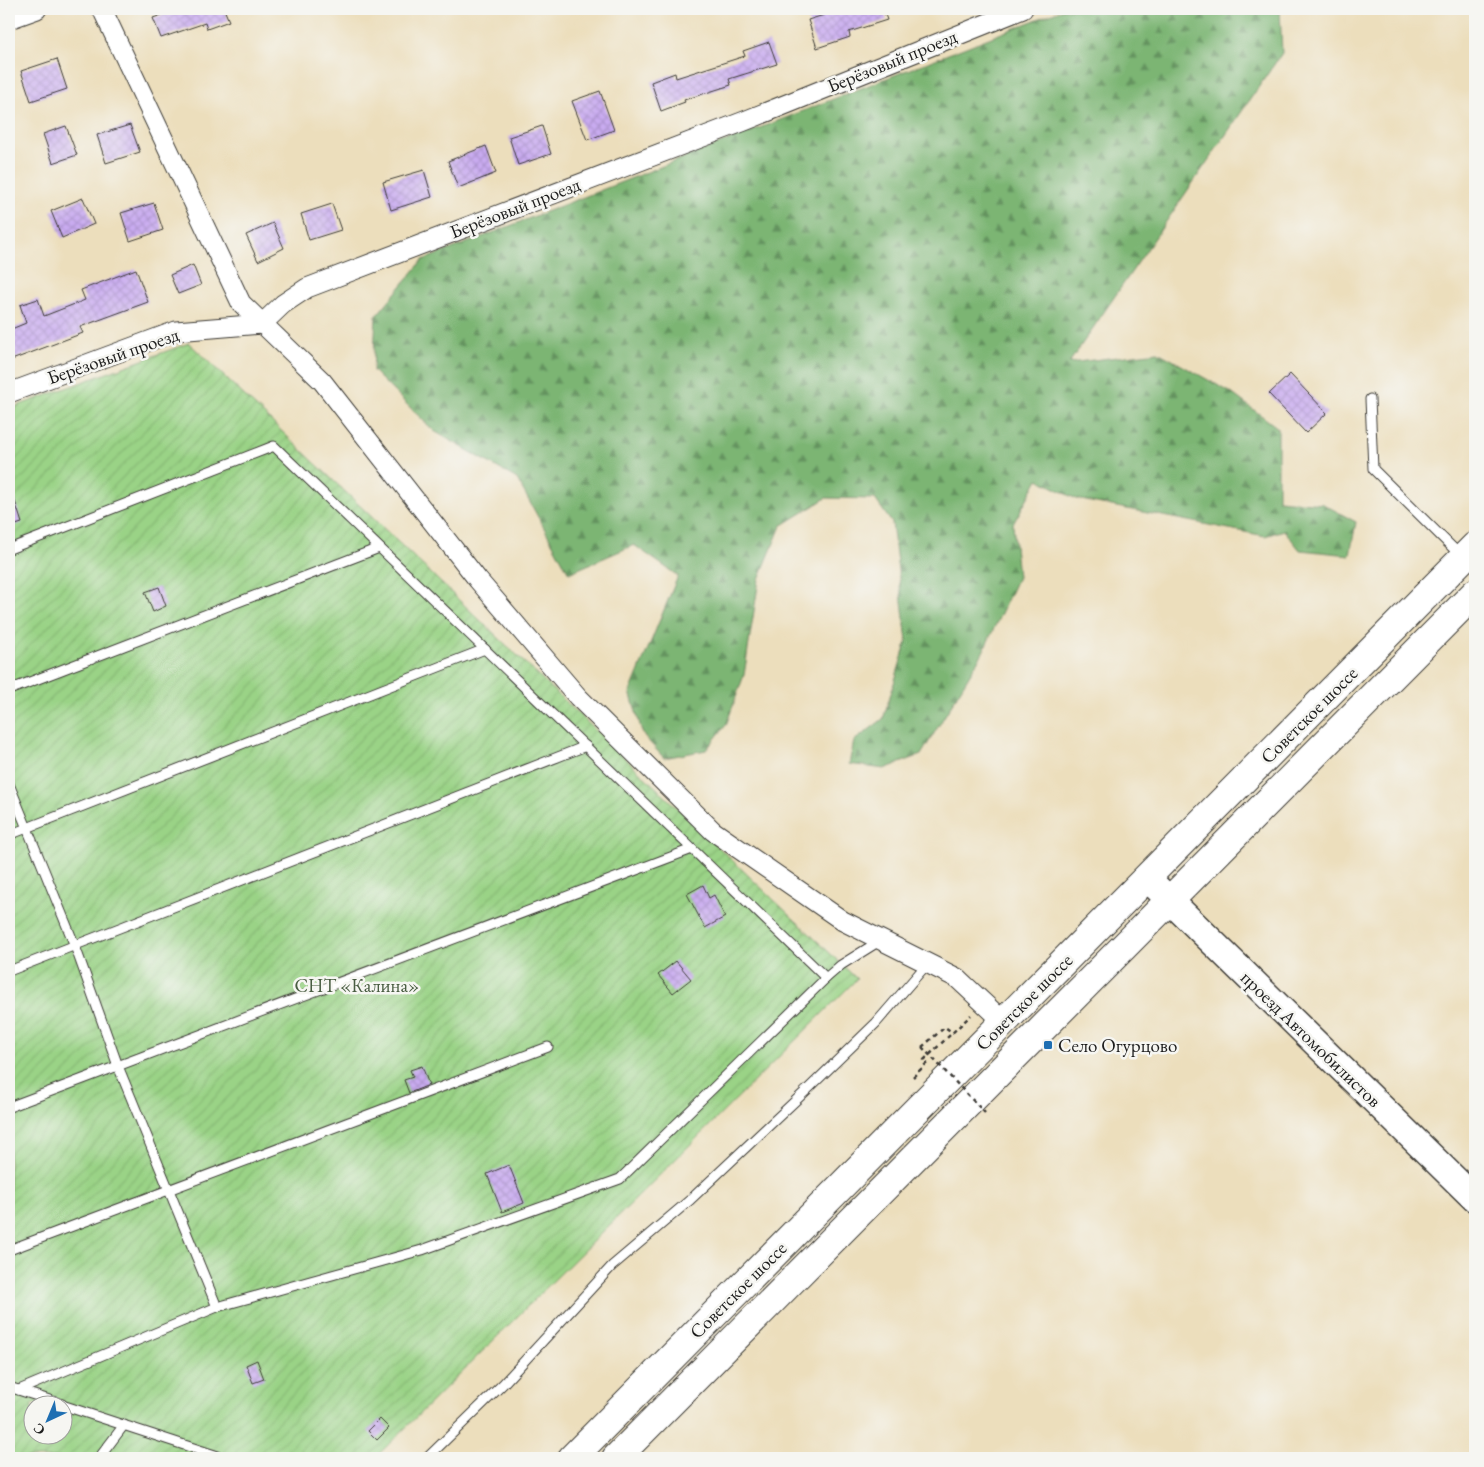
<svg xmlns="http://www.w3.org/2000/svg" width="1484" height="1467" viewBox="0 0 1484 1467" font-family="'EB Garamond',serif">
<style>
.forest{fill:url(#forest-firs);stroke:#4c6848}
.garden{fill:url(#garden-furrows);stroke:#5b7851;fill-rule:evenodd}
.building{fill:url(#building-cross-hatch)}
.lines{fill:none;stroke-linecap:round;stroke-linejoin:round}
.lane-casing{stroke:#3b3934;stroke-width:11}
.street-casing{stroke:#3b3934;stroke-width:21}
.secondary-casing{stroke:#3b3934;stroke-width:29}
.highway-casing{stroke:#3b3934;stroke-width:30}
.path{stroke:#3b3934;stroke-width:2.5;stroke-dasharray:4 4;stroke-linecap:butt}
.lane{stroke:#fff;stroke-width:9}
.street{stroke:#fff;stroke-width:19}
.secondary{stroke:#fff;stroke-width:26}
.highway{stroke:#fff;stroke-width:28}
.path-bridge{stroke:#3b3934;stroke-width:2.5;stroke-dasharray:4 4;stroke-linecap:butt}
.poi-dot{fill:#1f6fb2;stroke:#f6f6f2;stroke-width:2}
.labels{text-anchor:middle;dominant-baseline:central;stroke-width:5;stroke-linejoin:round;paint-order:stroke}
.street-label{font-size:19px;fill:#1c1c1c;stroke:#f6f6f2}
.park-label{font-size:19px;fill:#485c41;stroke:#f6f6f2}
.poi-label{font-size:19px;fill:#1c1c1c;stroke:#f6f6f2;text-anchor:start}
</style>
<defs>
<pattern id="forest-firs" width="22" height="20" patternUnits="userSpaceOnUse" patternTransform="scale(1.25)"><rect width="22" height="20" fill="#7bb573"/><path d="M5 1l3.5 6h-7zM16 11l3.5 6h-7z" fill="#64925e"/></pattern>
<pattern id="garden-furrows" width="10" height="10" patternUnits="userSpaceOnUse" patternTransform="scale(1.25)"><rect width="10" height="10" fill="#9ad386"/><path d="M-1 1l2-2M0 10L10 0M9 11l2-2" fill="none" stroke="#84b573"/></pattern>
<pattern id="building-cross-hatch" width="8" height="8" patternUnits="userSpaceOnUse" patternTransform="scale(1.25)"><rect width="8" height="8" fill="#c9abf0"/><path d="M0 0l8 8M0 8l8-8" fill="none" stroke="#ac93cd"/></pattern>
</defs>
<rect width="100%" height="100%" fill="#f6f6f2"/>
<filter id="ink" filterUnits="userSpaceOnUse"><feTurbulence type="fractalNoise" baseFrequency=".02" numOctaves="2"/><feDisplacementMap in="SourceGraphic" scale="10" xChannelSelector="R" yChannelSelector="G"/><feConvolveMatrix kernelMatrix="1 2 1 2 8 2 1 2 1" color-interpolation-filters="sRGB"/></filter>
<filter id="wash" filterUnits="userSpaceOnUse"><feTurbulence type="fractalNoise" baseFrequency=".0096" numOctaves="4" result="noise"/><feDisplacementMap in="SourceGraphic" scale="20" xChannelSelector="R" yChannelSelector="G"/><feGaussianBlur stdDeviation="1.12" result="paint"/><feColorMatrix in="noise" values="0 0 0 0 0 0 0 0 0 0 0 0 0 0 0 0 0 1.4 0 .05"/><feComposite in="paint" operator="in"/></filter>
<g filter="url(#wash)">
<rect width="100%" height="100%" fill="#ecdebc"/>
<path class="forest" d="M1063,9h217l2,44 -213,310 89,-11 72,40 48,36v72l45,4 33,18 -6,33 -50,-5 -16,-20 -19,6 -189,-37 -38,-20 -25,45 5,53 -36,77 -61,101 -37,14 -35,-5 5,-23 29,-22 24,-78 -15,-118 -17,-24 -49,-1 -45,28 -22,53 -15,96 -18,50 -20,25 -42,8 -21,-23 -13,-43 48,-116 -44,-31 -65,28 -52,-94 -83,-48 -61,-60 3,-55 47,-56z"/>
<path class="garden" d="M189,343l668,636 -482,479h-366v-1049zM32,1404h30v30h-30z"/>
<g id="blocks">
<g class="building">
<path d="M178,9h46l5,12 -22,8 -2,-6 -44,15 -8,-20z"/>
<path d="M843,9h40l4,11 -38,12 1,5 -33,11 -9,-28z"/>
<path d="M769,42l8,22 -48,15 2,6 -47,15 1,2 -24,9 -10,-29 24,-9 1,5 69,-22 -2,-5z"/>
<path d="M57,59l10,30 -36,12 -10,-30z"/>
<path d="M600,91l14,39 -27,10 -15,-39z"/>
<path d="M130,125l10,27 -34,11 -9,-28z"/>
<path d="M66,126l11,29 -24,8 -10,-29z"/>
<path d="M542,126l9,28 -33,11 -9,-28z"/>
<path d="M486,146l10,27 -38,15 -10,-27z"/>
<path d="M424,170l8,27 -41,13 -8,-28z"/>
<path d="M83,198l11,26 -32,14 -11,-27z"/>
<path d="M154,203l9,27 -33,11 -9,-28z"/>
<path d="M332,204l9,26 -32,10 -8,-26z"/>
<path d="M273,223l11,25 -26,13 -12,-26z"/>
<path d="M193,265l8,20 -23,9 -8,-19z"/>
<path d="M136,269l12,33 -68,25 3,6 -74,28v-31l17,-7 -6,-18 18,-6 6,17 41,-16 -4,-10z"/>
<path d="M1290,374l37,39 -21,20 -37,-39z"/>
<path d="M11,489l11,34 -13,4v-37z"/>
<path d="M159,587l7,19 -13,6 -8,-20z"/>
<path d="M703,885l6,13 5,-3 11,22 -20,11 -18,-34z"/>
<path d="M676,961l15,18 -18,14 -15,-18z"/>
<path d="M422,1066l7,19 -20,8 -5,-13 9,-3 -3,-7z"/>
<path d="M509,1165l15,38 -22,9 -15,-38z"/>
<path d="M257,1360l7,19 -11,4 -7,-18z"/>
<path d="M380,1419l9,9 -12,12 -9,-9z"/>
</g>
</g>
</g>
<g filter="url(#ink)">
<use href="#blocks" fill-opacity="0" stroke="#3b3934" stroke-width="1"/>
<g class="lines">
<defs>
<g id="lane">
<path d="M1370,399l3,70 88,87"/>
<path d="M9,549l265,-103 552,532 15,-13 40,-25"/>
<path d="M9,690l370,-142"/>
<path d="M9,784l66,162 43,120 99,241 205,-57 198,-71 206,-201"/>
<path d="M9,835l476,-186"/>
<path d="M9,971l577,-225"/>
<path d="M9,1107l683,-258"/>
<path d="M9,1250l539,-203"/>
<path d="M9,1387l53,17"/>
<path d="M19,1390l198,-83"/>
<path d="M62,1405l162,53"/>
<path d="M99,1458l25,-33"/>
<path d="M427,1458l76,-74 109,-118 78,-66 120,-113 66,-64 52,-60"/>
</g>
<g id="street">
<path d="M102,9l139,294 81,78 156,199 100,117 135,134 130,90 114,57 47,44"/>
<path d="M9,19l28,-10"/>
<path d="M9,393l167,-62 86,-7 21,-20 24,-16 435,-166 281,-113"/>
</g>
<path id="secondary" d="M1147,878l328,321"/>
<g id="highway">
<path d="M572,1458l903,-912"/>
<path d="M616,1458l859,-865"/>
</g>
</defs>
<use href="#lane" class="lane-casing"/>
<use href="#street" class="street-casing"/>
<use href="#secondary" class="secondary-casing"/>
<use href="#highway" class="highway-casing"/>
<g class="path">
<path d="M922,1047l23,-20 8,6"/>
<path d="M913,1077l14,-14 -3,-3 47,-45"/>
</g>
<use href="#lane" class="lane"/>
<use href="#street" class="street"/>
<use href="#secondary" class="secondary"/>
<use href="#highway" class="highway"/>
<path class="path-bridge" d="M922,1047l63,66"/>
</g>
</g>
<rect class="poi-dot" x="1043" y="1040" width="10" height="10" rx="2.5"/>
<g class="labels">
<g class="street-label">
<text transform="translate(892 61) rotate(-22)">Берёзовый проезд</text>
<text transform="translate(515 208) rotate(-21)">Берёзовый проезд</text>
<text transform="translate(113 356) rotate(-19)">Берёзовый проезд</text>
<text transform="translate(1309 715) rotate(-45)">Советское шоссе</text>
<text transform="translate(1024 1002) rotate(-45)">Советское шоссе</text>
<text transform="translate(1311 1039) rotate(44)">проезд Автомобилистов</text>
<text transform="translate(738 1290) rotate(-45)">Советское шоссе</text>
</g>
<g class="park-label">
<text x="357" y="985">СНТ «Калина»</text>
</g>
<g class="poi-label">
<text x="1058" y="1045">Село Огурцово</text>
</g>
</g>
<rect width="1484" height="1467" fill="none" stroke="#f6f6f2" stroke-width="30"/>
<g transform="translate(48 1420) rotate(224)"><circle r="24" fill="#f6f6f2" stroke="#9f9f9c"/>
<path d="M0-4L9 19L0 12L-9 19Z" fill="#1f6fb2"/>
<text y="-8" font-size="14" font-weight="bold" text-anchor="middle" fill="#1c1c1c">С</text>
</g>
</svg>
